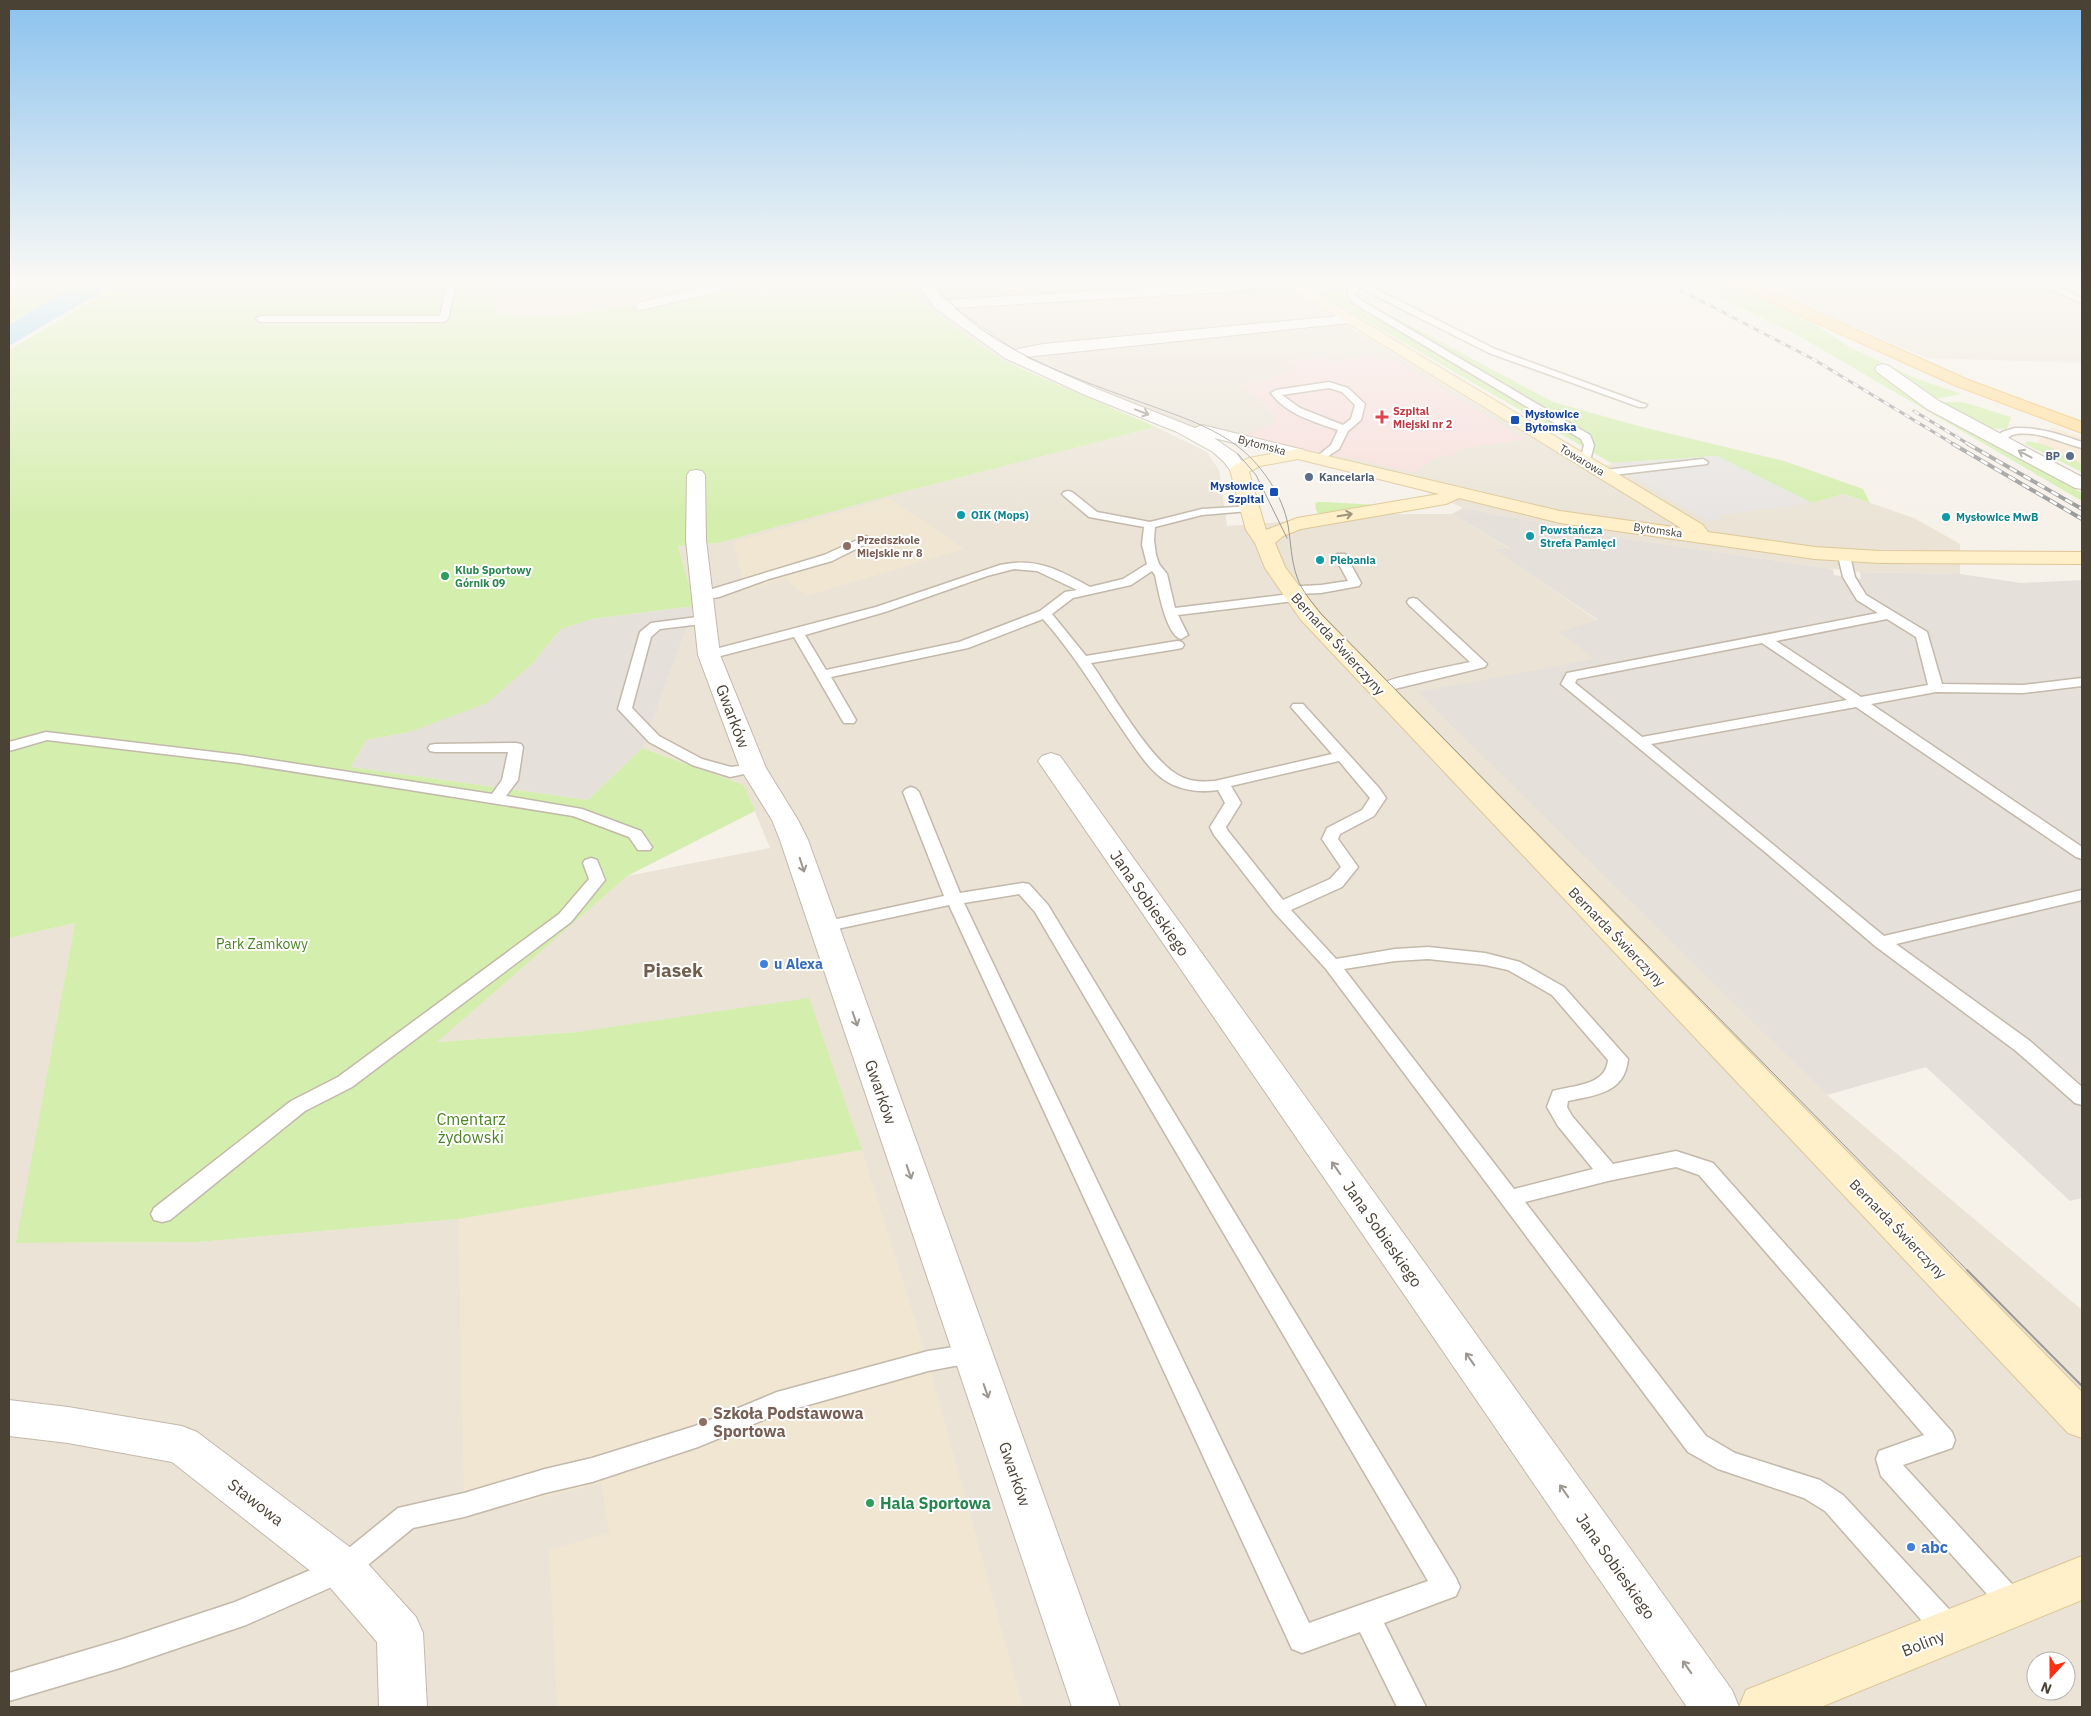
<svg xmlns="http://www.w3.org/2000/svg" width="2091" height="1716" viewBox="0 0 2091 1716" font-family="'IBM Plex Sans',sans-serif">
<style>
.residential{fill:#eae3d6;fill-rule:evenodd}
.commercial{fill:#f9e7d2}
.industrial{fill:#e5e0da}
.education{fill:#f0e6d1}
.medical{fill:#f7dedb}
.green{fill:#d4eead}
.parking{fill:#e7e4e1}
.water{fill:#9fd8f8}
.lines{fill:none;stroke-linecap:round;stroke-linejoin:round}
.street-tunnel{stroke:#d4cec5;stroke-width:16;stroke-dasharray:16 8;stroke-linecap:butt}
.lane-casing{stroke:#c3b9aa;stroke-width:3}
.street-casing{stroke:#c3b9aa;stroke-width:2}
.secondary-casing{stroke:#dec796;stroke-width:2}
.primary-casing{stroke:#f1bd5c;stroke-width:2}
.lane{fill:#fff;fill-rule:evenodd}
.street{fill:#fff;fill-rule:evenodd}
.secondary{fill:#fff0c9;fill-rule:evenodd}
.primary{fill:#ffdd98;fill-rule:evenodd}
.tram-far1{stroke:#989898;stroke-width:1}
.tram{stroke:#989898;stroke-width:2}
.rail-far1-casing{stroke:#989898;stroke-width:3}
.rail-casing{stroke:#989898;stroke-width:4}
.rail-far1{stroke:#fff;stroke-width:2;stroke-dasharray:6;stroke-linecap:butt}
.rail{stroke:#fff;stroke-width:2.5;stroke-dasharray:8;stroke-linecap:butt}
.oneway{stroke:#9c9790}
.oneway2{stroke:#9c9078}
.health-dot{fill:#e0444e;stroke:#fff;stroke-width:2}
.transit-dot{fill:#1a4fb4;stroke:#fff;stroke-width:2}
.service-dot{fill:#5c6f8a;stroke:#fff;stroke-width:2}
.culture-dot{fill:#0f9aa8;stroke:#fff;stroke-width:2}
.education-dot{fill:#8d6e63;stroke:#fff;stroke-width:2}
.leisure-dot{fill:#2e9e5b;stroke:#fff;stroke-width:2}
.shop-dot{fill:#3f7fe0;stroke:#fff;stroke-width:2}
.labels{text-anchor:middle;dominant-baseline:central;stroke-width:4;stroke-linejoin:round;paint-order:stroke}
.far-health-label{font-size:11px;font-weight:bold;fill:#be3a42;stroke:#fff;text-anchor:start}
.far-transit-label{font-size:11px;font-weight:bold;fill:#164399;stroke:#fff;text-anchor:start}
.far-street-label{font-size:11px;fill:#4b4236;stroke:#fff}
.far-service-label{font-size:11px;font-weight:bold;fill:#4e5e75;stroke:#fff;text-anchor:end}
.far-culture-label{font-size:11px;font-weight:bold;fill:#0d838f;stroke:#fff;text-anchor:start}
.far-education-label{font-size:11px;font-weight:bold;fill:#785e54;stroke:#fff;text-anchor:start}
.far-leisure-label{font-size:11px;font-weight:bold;fill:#27864d;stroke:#fff;text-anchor:start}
.street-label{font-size:14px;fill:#4b4236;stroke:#fff}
.park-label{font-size:14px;fill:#4b8422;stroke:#fff}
.shop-label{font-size:14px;font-weight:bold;fill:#366cbe;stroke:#fff;text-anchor:start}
.near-street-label{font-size:16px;fill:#4b4236;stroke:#fff}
.near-park-label{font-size:16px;fill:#4b8422;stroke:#fff}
.near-education-label{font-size:16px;font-weight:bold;fill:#785e54;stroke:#fff;text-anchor:start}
.near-leisure-label{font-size:16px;font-weight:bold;fill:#27864d;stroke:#fff;text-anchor:start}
.near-shop-label{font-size:16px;font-weight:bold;fill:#366cbe;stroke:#fff;text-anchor:start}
.district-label{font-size:19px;font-weight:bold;fill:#6f5f4c;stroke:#fff}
</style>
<rect width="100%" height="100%" fill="#f6f1e9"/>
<g class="residential">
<path d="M495,281h232l-112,28 -61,7 -53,-1 -6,-4z"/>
<path d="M899,281h375l306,186 137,-11 95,47 32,-9 70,24 46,26v30l-100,-2 -27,-3 -218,-32 -152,-29 -38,-17 -207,-51 -214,-79 -56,-38z"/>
<path d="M1747,281h335v82l-155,-5z"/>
<path d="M1156,427l51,25 12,18 8,56 164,-12h61l60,36 -19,-2 105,73 229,474 255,215v397h-2073v-769l66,-15 -58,320 182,-1 259,-23 404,-69 -284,-118 -142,10 191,-166 143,-28 -26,-63 -102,-37 53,-142 -17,-60 41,-3 169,-47zM2036,1661h30v30h-30z"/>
</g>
<path class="commercial" d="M2052,427l30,10v32l-47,-25z"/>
<g class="industrial">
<path d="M1463,508l152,29 218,32 1,6 27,4 -1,-7 100,2 61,9 61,-3v618l-12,3 -144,-134 -99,28 -409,-403 176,-33 -34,-27 38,-12 -106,-72 19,1 -59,-35z"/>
<path d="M695,606l-53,142 -54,52 -237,-33 15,-27 44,-8 121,-67 30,-36 31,-10z"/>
</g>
<g class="education">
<path d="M890,498l74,51 -158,47 -21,-18 -40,13 -11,-49z"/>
<path d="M862,1150l66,211 95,346h-466l-8,-157 60,-17 -8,-50 -134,34 -3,-12 -6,-286z"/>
</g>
<path class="medical" d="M1367,355l12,5 13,-1 134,80 -70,11 2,4 -21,3 -22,16 -60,-14 -63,-12 -46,-12 31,-14 -11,-15 -25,-21 12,-2 44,-13 -5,-4 8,-1 -3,-3 -8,1 -3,-2 35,-3 13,5z"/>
<g class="green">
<path d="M9,281h73l-73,44z"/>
<path d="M126,281h369v30l6,4 53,1 61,-7 112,-28h172l49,42 56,38 152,66 -268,69 -169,47 -41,3 17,60 -103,13 -31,10 -30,36 -44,38 -77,29 -44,8 -15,27 237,33 54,-52 102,37 11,26 -128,65 -190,166 141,-10 231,-34 53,152 -404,69 -259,23 -183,1 59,-320 -66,15v-588z"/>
<path d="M1298,281h29l226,121 89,25 142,34 79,28 7,14 -26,-9 -32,9 -95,-47 -106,7z"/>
<path d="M1687,281h31l96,43 37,24 67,31 44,15 -43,8 163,91v8l-285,-166z"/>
<path d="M1941,402h22l48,15 -4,12 -20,-1z"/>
<path d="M2028,441l18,4 36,19v8l-57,-28z"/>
<path d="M1318,502h6l54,3 -58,10 -4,-5 -1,-7z"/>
</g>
<g class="parking">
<path d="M264,317h162l-7,8h-163z"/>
<path d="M1717,456l95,47 -93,12 5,5 -15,1 -77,-45 -4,-5 -17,-8z"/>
</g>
<path class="water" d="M82,281h38l-111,65v-21z"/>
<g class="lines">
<path class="street-tunnel" d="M1240,287l29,-3"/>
<defs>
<g id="lane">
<path d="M448,281h8l-8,38 -4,3h-184l-4,-3 4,-3h180z"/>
<path d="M1349,281h11l135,68 152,56 -2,2h-6l-150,-54 -129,-65 -5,6 4,5 231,136 4,10 -4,16 -1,2h-8l-1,-2 4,-16 -3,-6 -228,-136 -6,-9 2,-6 5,-4z"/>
<path d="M2031,281h12l39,17v5z"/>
<path d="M1329,382l19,6 17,16 -4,16 -13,11 -9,18 -20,13 -5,-3 17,-14 7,-15c-24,-8 -52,-16 -67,-37l5,-3zM1329,388l13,4 13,13 -4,14 -8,6 -43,-17 -18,-13z"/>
<path d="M2015,428c23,-1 45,6 67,14v6c-21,-5 -43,-17 -66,-14 -7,1 -10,7 -17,9l-5,-3 8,-8z"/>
<path d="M1703,459l5,3 -1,2 -102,12 -5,-3 5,-3z"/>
<path d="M1068,491l4,1 25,20 53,10 52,-13 51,-3 2,2 -6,3 -47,4 -47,12 -1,13 2,15 3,9 8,10 8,34 115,-14 -5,-1 -2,-3 2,-3 36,-2 27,-4 -13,-24 2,-3h8l16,29 -2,3 -38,7 -26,1 5,3 -6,4 -116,14 10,20 -7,4c-15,-4 -23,-50 -26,-64l-3,-4 -21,14 -58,13 -21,16 34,42 91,-15 5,1 2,3 -2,3 -5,1 -86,14c20,28 59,97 87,112 12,7 24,7 37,6l117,-27 -41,-47 2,-3h10l76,84 7,10 -12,18 -34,18 -2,5 20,28 -16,20 -51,23 45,49 59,-10 33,-2 57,6 35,9 44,25 64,72c-3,34 -32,36 -60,42l-1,6 5,9 41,48 63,-13 37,12 239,269 3,8 -3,8 -49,17 119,130 4,9 -4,9 -9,4 -9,-4 -123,-137 -5,-17 3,-8 45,-16 -225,-260 -23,-8 -68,14 -83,21 181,234 29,17 85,27 23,15 116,125 4,10 -4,10 -10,4 -10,-4 -114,-129 -21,-13 -86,-29 -30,-17 -362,-483 -52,-57 -60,-77 -4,-8 15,-24 -7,-13c-18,3 -40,0 -55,-11 -18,-13 -30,-35 -43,-53 -26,-38 -47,-73 -77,-107l-75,29 -137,29 25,43 -2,3h-10l-2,-3 -48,-83 -85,22 -7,-4 2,-3 172,-45 124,-42c36,-8 59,5 90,22l33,-8 24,-15 -5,-19 2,-18 -55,-10 -25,-21 -2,-2 2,-2zM1014,569l23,2 40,19 -12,2 -25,19 -81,31 -133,28 -21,-35 80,-23 102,-36zM1339,761l31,37 -8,12 -35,18 -5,11 19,28 -11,12 -47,21 -55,-69 -2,-4 15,-24 -10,-17zM1428,959l57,6 23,5 44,25 56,65c-2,26 -35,25 -55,31l-6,16 11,19 35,43 -79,20 -170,-220 51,-8z"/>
<path d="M866,536l4,2 2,2 -2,2 -38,19 -63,18 -50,18 -16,3 -6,-4 2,-3 125,-38z"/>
<path d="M1844,552l6,4 5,21 11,18 61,37 15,52 81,1 59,-7v8l-59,7 -87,-1 -65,12 211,143v12l-6,-2 -220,-150 -205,37 233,192 198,-46v10l-186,44 134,97 52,46v18l-7,-2 -59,-52 -141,-105 -110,-94 -204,-168 6,-11 5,-1 306,-59 -21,-13 -14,-23 -5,-21zM1887,619l29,18 12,48 -67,12 -85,-56zM1762,643l85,57 -205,37 -67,-54 2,-4z"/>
<path d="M1413,598l4,1 70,65 -2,3 -107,26 -5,-1 -2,-3c8,-10 82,-23 99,-27l-61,-57 -2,-3 2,-3z"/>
<path d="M705,616l6,4 -1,3 -50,6 -9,8 -19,71 27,28 43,23 29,8 22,-3 5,1 2,3 -2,3 -28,6 -38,-12 -43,-23 -31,-33 22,-77 11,-9z"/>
<path d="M46,732l193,23 253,39 10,-14 6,-28h-73l-5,-1 -2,-3 2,-3 5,-1 81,-1 5,1 2,3 -5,33 -12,16 76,13 59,22 11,16 -2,3h-12l-9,-13 -56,-21 -119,-19 -215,-34 -192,-23 -38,11v-9z"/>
<path d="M911,787l5,2 3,3 41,101 63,-10 6,1 19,21 408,673 4,9 -4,9 -72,27 42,84h-29l-37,-75 -58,21 -10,-4 -343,-744 -126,27 -6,-1 -3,-4 3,-4 6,-1 121,-26 -41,-104 3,-3zM1019,894l16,18 393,669 -119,42 -345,-720z"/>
<path d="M591,858l6,2 8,20 -34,42 -219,165 -47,24 -135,109 -8,2 -8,-2 -3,-6 3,-6 137,-107 47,-24 221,-163 30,-35 -6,-16 2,-3z"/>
<path d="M973,1344l8,3 4,7 -4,7 -53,10 -148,42 -82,34 -106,35 -47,11 -81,24 -51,11 -61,50 -106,47 -126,43 -111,33v-28l111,-33 115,-38 99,-42 64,-52 66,-15 81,-24 47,-11 103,-32 82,-34 151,-41z"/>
</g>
<g id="street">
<path d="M725,281h26l-2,3 -107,26 -5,-1 -2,-3 2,-3z"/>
<path d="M916,281h14l14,19 296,-17 7,4 -7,4 -286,17 60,42 29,-6 307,-29 5,1 2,3 -2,3 -5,1 -325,34 72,32 98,39 7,-3 102,25 3,4 -3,4 -6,1 -84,-21 23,16 11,16 -3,4 -6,1 -6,-1 -9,-12 -11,-10 -36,-20 -92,-37 -80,-37 -70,-50z"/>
<path d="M1264,281h31l1,2c-7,6 -23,6 -32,4l-2,-3z"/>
<path d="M1883,364l6,2 50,35 143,76v12l-7,-1 -148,-79 -50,-37 -2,-3 2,-3z"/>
<path d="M696,470l6,1 3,4 1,65 14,115 46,113 32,52 10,20 312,867h-48l-292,-867 -8,-20 -32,-52 -42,-113 -12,-115 1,-65 3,-4z"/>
<path d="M1051,753l9,3 672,934 7,17h-52l-649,-946 4,-5z"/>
<path d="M9,1400l59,7 114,19 15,6 162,122 57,63 7,16 4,74h-48l-2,-65 -50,-58 -155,-122 -104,-19 -59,-7z"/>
</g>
<g id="secondary">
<path d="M1279,281h17l407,244 5,7 107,15 64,4 203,1v12l-203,-1 -64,-4 -255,-36 -101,-25 -13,6 -145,25 -18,7 -8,7 10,24 32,43 765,782v46l-14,-5 -767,-813 -36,-52 -10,-25 -9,-13 -16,-60 3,-4 16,-8 49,-9 262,62 121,17zM1298,459l141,35 -142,24 -31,12 -17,-58 11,-6z"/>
<path d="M2082,1556v44l-261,107h-82l7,-17z"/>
</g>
<path id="primary" d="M1728,281h19l219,98 116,43v11l-128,-48 -224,-101z"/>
</defs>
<use href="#lane" class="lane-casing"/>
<use href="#street" class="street-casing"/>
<use href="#secondary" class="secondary-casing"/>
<use href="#primary" class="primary-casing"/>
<use href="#lane" class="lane"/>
<use href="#street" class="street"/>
<use href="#secondary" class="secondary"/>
<use href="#primary" class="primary"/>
<g class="tram-far1">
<path d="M934,281c39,64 145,99 212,123 33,12 68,23 95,45 22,18 42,48 47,76 3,18 3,35 9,52 5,15 16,26 25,38l646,656"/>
<path d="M1238,454l18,21 31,63"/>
</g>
<path class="tram" d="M1967,1270l115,116"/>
<defs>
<g id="rail-far1">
<path d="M1663,281l150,78 142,86"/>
<path d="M1914,411l56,34"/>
</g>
<g id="rail">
<path d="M1953,444l129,75"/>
<path d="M1968,444l114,65"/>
</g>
</defs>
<use href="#rail-far1" class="rail-far1-casing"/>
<use href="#rail" class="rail-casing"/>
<use href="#rail-far1" class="rail-far1"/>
<use href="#rail" class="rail"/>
</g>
<defs><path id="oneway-shaft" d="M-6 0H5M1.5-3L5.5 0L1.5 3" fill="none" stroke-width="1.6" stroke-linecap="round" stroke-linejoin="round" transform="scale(1.25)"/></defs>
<g class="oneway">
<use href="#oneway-shaft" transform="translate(1142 412) rotate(21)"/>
<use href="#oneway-shaft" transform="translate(2025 454) rotate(-152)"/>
<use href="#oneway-shaft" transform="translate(802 865) rotate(72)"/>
<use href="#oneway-shaft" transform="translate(855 1019) rotate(71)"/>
<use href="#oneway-shaft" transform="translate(1336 1168) rotate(-125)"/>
<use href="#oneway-shaft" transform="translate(909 1172) rotate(71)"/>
<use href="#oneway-shaft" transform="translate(1470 1359) rotate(-125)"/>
<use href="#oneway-shaft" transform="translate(986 1391) rotate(71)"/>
<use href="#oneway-shaft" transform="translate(1564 1491) rotate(-125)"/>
<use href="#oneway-shaft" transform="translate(1687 1667) rotate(-125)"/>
</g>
<use class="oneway2" href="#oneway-shaft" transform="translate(1345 515) rotate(-10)"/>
<linearGradient id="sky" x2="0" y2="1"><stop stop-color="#8bc2ee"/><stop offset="0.54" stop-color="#fbf9f5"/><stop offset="1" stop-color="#fbf9f5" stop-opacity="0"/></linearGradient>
<rect width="2091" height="522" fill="url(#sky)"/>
<path class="health-dot" d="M1379.5 409.5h5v5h5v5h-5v5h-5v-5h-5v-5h5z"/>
<g class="transit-dot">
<rect x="1510" y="415" width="10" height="10" rx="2.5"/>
<rect x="1269" y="487" width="10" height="10" rx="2.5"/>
</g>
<g class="service-dot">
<circle cx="2070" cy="456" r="5"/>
<circle cx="1309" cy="477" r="5"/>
</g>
<g class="culture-dot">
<circle cx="961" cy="515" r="5"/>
<circle cx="1946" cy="517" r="5"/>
<circle cx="1530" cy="536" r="5"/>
<circle cx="1320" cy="560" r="5"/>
</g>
<g class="education-dot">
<circle cx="847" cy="546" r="5"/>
<circle cx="703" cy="1422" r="5"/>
</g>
<g class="leisure-dot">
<circle cx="445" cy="576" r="5"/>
<circle cx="870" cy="1503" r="5"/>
</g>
<g class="shop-dot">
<circle cx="764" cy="964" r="5"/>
<circle cx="1911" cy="1547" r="5"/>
</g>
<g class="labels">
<g class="far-health-label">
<text x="1393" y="411">Szpital<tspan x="1393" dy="13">Miejski nr 2</tspan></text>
</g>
<g class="far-transit-label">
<text x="1525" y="414">Mysłowice<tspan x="1525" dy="13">Bytomska</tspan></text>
<text x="1264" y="486" text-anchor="end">Mysłowice<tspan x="1264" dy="13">Szpital</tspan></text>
</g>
<g class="far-street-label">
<text transform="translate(1262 445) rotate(15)">Bytomska</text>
<text transform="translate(1582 460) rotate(31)">Towarowa</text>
<text transform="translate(1658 530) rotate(8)">Bytomska</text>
</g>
<g class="far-service-label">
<text x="2060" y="456">BP</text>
<text x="1319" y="477" text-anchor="start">Kancelaria</text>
</g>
<g class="far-culture-label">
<text x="971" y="515">OIK (Mops)</text>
<text x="1956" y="517">Mysłowice MwB</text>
<text x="1540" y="530">Powstańcza<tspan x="1540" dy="13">Strefa Pamięci</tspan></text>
<text x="1330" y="560">Plebania</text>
</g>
<g class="far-education-label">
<text x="857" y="540">Przedszkole<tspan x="857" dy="13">Miejskie nr 8</tspan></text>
</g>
<g class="far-leisure-label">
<text x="455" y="570">Klub Sportowy<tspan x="455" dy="13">Górnik 09</tspan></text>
</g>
<g class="street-label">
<text transform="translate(1338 644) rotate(48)">Bernarda Świerczyny</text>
<text transform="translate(1617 937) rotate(46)">Bernarda Świerczyny</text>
<text transform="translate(1898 1229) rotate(46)">Bernarda Świerczyny</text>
</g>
<g class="park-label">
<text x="262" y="944">Park Zamkowy</text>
</g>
<g class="shop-label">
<text x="774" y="964">u Alexa</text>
</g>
<g class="near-street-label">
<text transform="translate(733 716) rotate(69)">Gwarków</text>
<text transform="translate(1150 903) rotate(55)">Jana Sobieskiego</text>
<text transform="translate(881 1092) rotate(71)">Gwarków</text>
<text transform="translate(1383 1234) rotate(55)">Jana Sobieskiego</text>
<text transform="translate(1015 1474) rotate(71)">Gwarków</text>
<text transform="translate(256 1502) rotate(38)">Stawowa</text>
<text transform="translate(1616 1566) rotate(55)">Jana Sobieskiego</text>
<text transform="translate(1923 1643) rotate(-22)">Boliny</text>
</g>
<g class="near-park-label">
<text x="471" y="1119">Cmentarz<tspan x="471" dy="18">żydowski</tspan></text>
</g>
<g class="near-education-label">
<text x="713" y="1413">Szkoła Podstawowa<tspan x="713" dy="18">Sportowa</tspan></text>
</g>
<g class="near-leisure-label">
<text x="880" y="1503">Hala Sportowa</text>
</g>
<g class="near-shop-label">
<text x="1921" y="1547">abc</text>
</g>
<g class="district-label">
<text x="673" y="970">Piasek</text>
</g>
</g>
<rect width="2091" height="1716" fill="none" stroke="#4b4236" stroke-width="20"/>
<g transform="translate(2051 1676) rotate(201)"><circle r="24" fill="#ffffff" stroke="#b7b3af"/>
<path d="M0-4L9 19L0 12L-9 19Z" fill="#ff2f16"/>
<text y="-8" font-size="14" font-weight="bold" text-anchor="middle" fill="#4b4236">N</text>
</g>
</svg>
